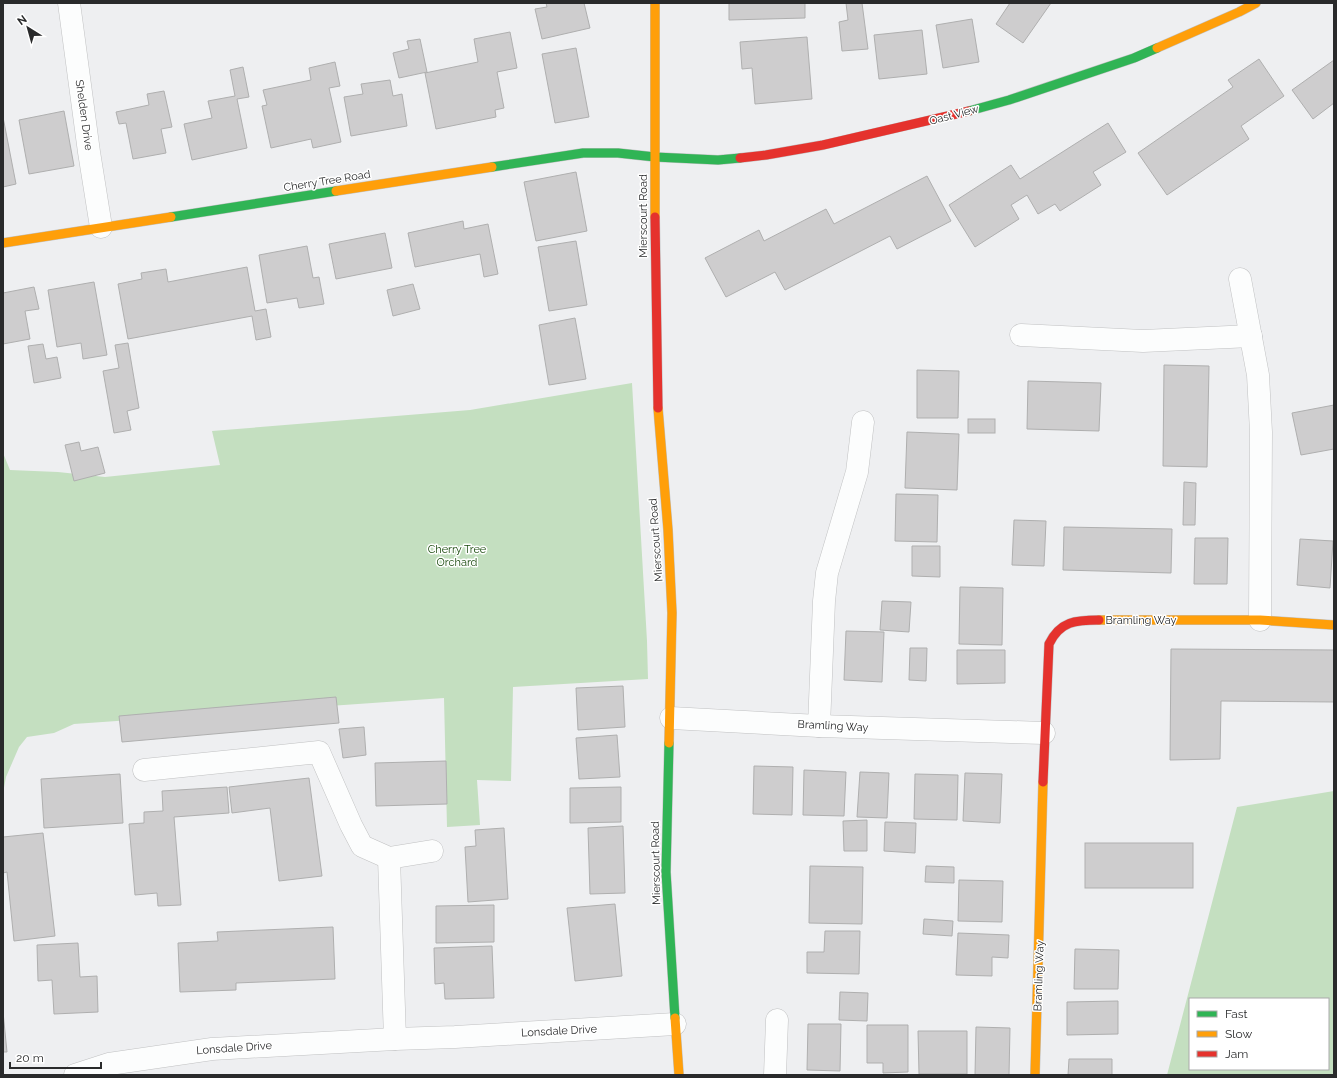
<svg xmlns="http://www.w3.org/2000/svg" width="1337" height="1078" viewBox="0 0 1337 1078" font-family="Raleway,sans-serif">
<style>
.green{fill:#c4dfc0;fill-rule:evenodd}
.building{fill:#cecdce;stroke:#afafaf}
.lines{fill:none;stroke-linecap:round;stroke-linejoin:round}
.street-casing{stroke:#c0c1c2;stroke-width:23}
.fast-casing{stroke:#c0c1c2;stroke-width:10}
.slow-casing{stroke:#c0c1c2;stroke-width:10}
.jam-casing{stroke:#c0c1c2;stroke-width:10}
.street{stroke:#fcfdfd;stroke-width:22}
.fast{stroke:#30b455;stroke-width:9}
.slow{stroke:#ff9f0a;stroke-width:9}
.jam{stroke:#e5322d;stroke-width:9}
.labels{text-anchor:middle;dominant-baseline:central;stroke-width:3;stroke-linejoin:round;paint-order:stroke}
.street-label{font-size:11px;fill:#292a2b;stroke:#fff}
.park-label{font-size:11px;fill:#17470a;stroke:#fff}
</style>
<rect width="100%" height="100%" fill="#eeeff1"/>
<g class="green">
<path d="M632,383l15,258 1,38 -135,8 -2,94 -34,-1 3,45 -33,2 -3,-129 -370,26 -20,9 -27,4 -8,10 -13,30 -3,16v-340l7,17 48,2 47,5 115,-12 -8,-34 258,-21z"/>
<path d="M1334,791v284h-167l70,-268zM1190,999h138v70h-138z"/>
</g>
<g class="building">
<path d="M546,3h38l6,25 -48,11 -7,-30 12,-2z"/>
<path d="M729,3h76v15l-76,2z"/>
<path d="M846,3h16l6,46 -26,2 -3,-29 9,-2z"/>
<path d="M1010,3h41l-28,40 -27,-19z"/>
<path d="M972,19l7,43 -36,6 -7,-43z"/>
<path d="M922,30l5,44 -48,5 -5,-44z"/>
<path d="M510,32l7,36 -20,4 7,36 -9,2 1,7 -60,12 -11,-56 53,-11 -4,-23z"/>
<path d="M807,37l5,62 -57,5 -3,-36 -10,1 -2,-27z"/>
<path d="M420,39l7,33 -28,6 -6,-25 16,-4 -2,-8z"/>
<path d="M576,48l13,69 -34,6 -13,-69z"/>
<path d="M1259,59l25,37 -43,30 8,13 -82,56 -29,-42 95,-66 -5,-7z"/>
<path d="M1334,60v43l-21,16 -21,-29z"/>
<path d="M335,62l5,24 -11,2 12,54 -28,6 -2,-9 -40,9 -9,-42 5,-1 -4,-15 48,-10 -2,-12z"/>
<path d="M243,67l6,30 -12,2 10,49 -55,12 -8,-36 28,-6 -4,-17 27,-5 -5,-26z"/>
<path d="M390,80l3,16 9,-2 5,32 -56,10 -7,-39 19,-3 -2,-10z"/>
<path d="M164,91l8,36 -11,2 5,24 -33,6 -7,-36 -7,1 -3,-12 33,-7 -2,-11z"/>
<path d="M64,111l10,55 -45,8 -10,-54z"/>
<path d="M3,117l13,67 -13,3z"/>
<path d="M1108,123l18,29 -33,20 8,13 -41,26 -5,-7 -17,10 -11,-19 -16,10 8,14 -44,28 -26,-42 62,-40 9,14z"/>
<path d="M576,172l11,59 -51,10 -12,-59z"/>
<path d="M927,176l24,45 -54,28 -7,-13 -105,54 -10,-18 -49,25 -21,-39 54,-28 5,11 62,-32 8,15z"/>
<path d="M463,221l1,8 24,-5 10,50 -14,3 -4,-23 -65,13 -7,-34z"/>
<path d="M385,233l7,35 -56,11 -7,-35z"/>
<path d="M576,241l11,64 -38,6 -11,-64z"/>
<path d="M307,246l6,32 6,-1 5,27 -25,4 -2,-10 -30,5 -8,-48z"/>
<path d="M247,267l8,44 11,-2 5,28 -15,3 -4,-24 -124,23 -10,-55 24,-5 -1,-6 25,-4 2,13z"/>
<path d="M94,282l13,73 -24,4 -2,-16 -24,4 -9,-57z"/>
<path d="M413,284l7,25 -27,7 -6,-26z"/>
<path d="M34,287l5,22 -14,2 5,28 -27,5v-51z"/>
<path d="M575,318l11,61 -37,6 -10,-60z"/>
<path d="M128,343l11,65 -12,3 4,19 -17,3 -11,-62 16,-3 -4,-23z"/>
<path d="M43,344l3,15 11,-2 4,21 -27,5 -6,-37z"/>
<path d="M1164,365l45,1 -2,101 -44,-1z"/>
<path d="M917,370l42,1 -1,47h-41z"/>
<path d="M1028,381l73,2 -2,48 -72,-2z"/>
<path d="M1334,405v44l-33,6 -9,-42z"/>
<rect x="968" y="419" width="27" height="14"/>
<path d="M907,432l52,2 -2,56 -52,-2z"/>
<path d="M79,442l2,9 17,-4 7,26 -31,8 -9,-36z"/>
<path d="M1184,482l12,1 -1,42h-12z"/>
<path d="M896,494l42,1 -1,47 -42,-1z"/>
<path d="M1014,520l32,1 -2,45 -32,-1z"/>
<path d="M1064,527l108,2 -1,44 -108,-3z"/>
<path d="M1195,538h33l-1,46h-33z"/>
<path d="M1300,539l33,2 -3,47 -33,-3z"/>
<path d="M912,546h28v31l-28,-1z"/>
<path d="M960,587l43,1 -1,57 -43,-1z"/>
<path d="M882,601l29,1 -2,30 -29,-2z"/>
<path d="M846,631l38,1 -2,50 -38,-2z"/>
<path d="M910,648h17l-1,33 -17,-1z"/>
<path d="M1171,649l163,1v52l-113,-1 -1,58 -50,1z"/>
<path d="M957,650h48v33l-48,1z"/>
<path d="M623,686l2,41 -47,3 -2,-42z"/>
<path d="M336,697l3,26 -217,19 -3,-26z"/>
<path d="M364,727l2,28 -23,3 -4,-29z"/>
<path d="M617,735l3,42 -41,2 -3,-41z"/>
<path d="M446,761l1,43 -71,2 -1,-43z"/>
<path d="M754,766l39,1 -1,48 -39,-1z"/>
<path d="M804,770l42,2 -2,44 -41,-1z"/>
<path d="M860,772l29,1 -2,45 -30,-1z"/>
<path d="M965,773l37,1 -2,49 -37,-2z"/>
<path d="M120,774l3,49 -79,5 -3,-49z"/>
<path d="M915,774l43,1 -1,45 -43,-1z"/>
<path d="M309,778l13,98 -43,5 -9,-73 -38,5 -3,-26z"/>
<path d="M227,787l2,26 -55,4 7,88 -23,1 -1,-13 -22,2 -6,-71 15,-1v-11l19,-1 -1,-20z"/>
<path d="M621,787v35l-51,1v-35z"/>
<path d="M867,820v31h-23l-1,-30z"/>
<path d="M885,822l31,1 -1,30 -31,-2z"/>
<path d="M623,826l2,67 -35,1 -2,-66z"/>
<path d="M504,828l4,71 -40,3 -3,-55 11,-1 -1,-16z"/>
<path d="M43,833l12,103 -41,5 -7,-69 -4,1v-36z"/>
<rect x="1085" y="843" width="108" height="45"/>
<path d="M810,866l53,1 -1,57 -53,-1z"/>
<path d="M926,866l28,1v16l-29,-1z"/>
<path d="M959,880l44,1 -1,41 -44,-1z"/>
<path d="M615,904l7,72 -47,5 -8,-73z"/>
<path d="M494,905v37l-58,1v-37z"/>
<path d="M924,919l29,2 -1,15 -29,-2z"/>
<path d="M333,927l2,52 -99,4v7l-56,2 -2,-49 40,-2 -1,-9z"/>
<path d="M825,931h35l-1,43 -52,-1v-21h17z"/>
<path d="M958,933l51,2 -1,23 -16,-1v19l-36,-1z"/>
<path d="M78,943l2,34 17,-1 1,36 -44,2 -2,-34 -14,1 -1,-36z"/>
<path d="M492,946l2,52 -49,1 -1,-16 -9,1 -1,-36z"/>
<path d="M1075,949l44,1 -1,39h-44z"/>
<path d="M840,992l28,1 -1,28 -28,-1z"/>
<path d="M1118,1001v33l-51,1v-33z"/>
<path d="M3,1012l4,40h-4z"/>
<path d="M808,1024h33l-1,47 -33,-1z"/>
<path d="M867,1025h41v47l-25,1v-10h-16z"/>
<path d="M976,1027l34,1 -1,47h-34z"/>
<path d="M918,1031h49v43h-48z"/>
<path d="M1069,1059h43v16h-44z"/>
</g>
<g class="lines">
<defs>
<g id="street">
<path d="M69,3l20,149 12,75"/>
<path d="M1240,279l18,96 3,57 -1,188"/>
<path d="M1021,335l122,6 108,-5"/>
<path d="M671,718l148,8 225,7"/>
<path d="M819,726l5,-125 3,-28 30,-101 6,-50"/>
<path d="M144,770l175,-18 32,73 11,21 27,12 43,-7"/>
<path d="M389,858l6,181"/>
<path d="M75,1075l34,-11 103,-15 183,-10 60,-2 220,-13"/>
<path d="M775,1075l2,-55"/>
</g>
<g id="fast">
<path d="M969,111l40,-11 125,-42 23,-10"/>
<path d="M492,167l91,-14h35l37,4 63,3 22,-2"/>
<path d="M171,217l165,-26"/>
<path d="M669,743l-3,129 9,146"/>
</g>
<g id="slow">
<path d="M655,3v214"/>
<path d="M1157,48l82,-36 17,-9"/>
<path d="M336,191l156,-24"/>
<path d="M3,243l168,-26"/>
<path d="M658,408l10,122 4,83 -3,130"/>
<path d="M1099,620h161l74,5"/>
<path d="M675,1018l4,57"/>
<path d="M1035,1075l8,-293"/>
</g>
<g id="jam">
<path d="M740,158l26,-3 57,-10 146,-34"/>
<path d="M655,217l3,191"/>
<path d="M1043,782l6,-138c11,-23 27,-24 50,-24"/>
</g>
</defs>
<use href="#street" class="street-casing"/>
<use href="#fast" class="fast-casing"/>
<use href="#slow" class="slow-casing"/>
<use href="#jam" class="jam-casing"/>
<use href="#street" class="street"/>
<use href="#fast" class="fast"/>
<use href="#slow" class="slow"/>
<use href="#jam" class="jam"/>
</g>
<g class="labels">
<g class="street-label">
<text transform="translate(84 115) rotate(82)">Shelden Drive</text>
<text transform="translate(954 115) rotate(-15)">Oast View</text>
<text transform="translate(327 181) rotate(-9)">Cherry Tree Road</text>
<text transform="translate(643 216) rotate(-90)">Mierscourt Road</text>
<text transform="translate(656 540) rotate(-94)">Mierscourt Road</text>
<text x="1141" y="620">Bramling Way</text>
<text transform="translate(833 726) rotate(3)">Bramling Way</text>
<text transform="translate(656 863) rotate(-91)">Mierscourt Road</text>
<text transform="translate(1039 976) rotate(-88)">Bramling Way</text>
<text transform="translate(559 1031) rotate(-3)">Lonsdale Drive</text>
<text transform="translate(234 1048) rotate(-4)">Lonsdale Drive</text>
</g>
<g class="park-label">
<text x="457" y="549">Cherry Tree<tspan x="457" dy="13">Orchard</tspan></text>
</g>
</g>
<rect width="1337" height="1078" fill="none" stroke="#292a2b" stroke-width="8"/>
<rect x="1189" y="998" width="140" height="72" fill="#ffffff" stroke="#a9aaaa"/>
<rect x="1197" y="1011" width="20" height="6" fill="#30b455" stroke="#a9aaaa"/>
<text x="1225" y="1018" font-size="12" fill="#292a2b">Fast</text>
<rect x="1197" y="1031" width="20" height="6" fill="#ff9f0a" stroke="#a9aaaa"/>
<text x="1225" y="1038" font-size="12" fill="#292a2b">Slow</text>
<rect x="1197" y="1051" width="20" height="6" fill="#e5322d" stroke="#a9aaaa"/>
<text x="1225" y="1058" font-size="12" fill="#292a2b">Jam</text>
<g transform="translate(28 28) rotate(323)" stroke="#ffffff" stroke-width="3" paint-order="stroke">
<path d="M0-3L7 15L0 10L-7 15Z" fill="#292a2b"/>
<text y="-6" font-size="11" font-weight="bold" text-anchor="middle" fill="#292a2b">N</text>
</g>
<path d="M10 1062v6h91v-6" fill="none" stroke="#292a2b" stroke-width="2"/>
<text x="16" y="1062" font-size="12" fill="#292a2b" stroke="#ffffff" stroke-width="3" paint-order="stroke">20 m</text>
</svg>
